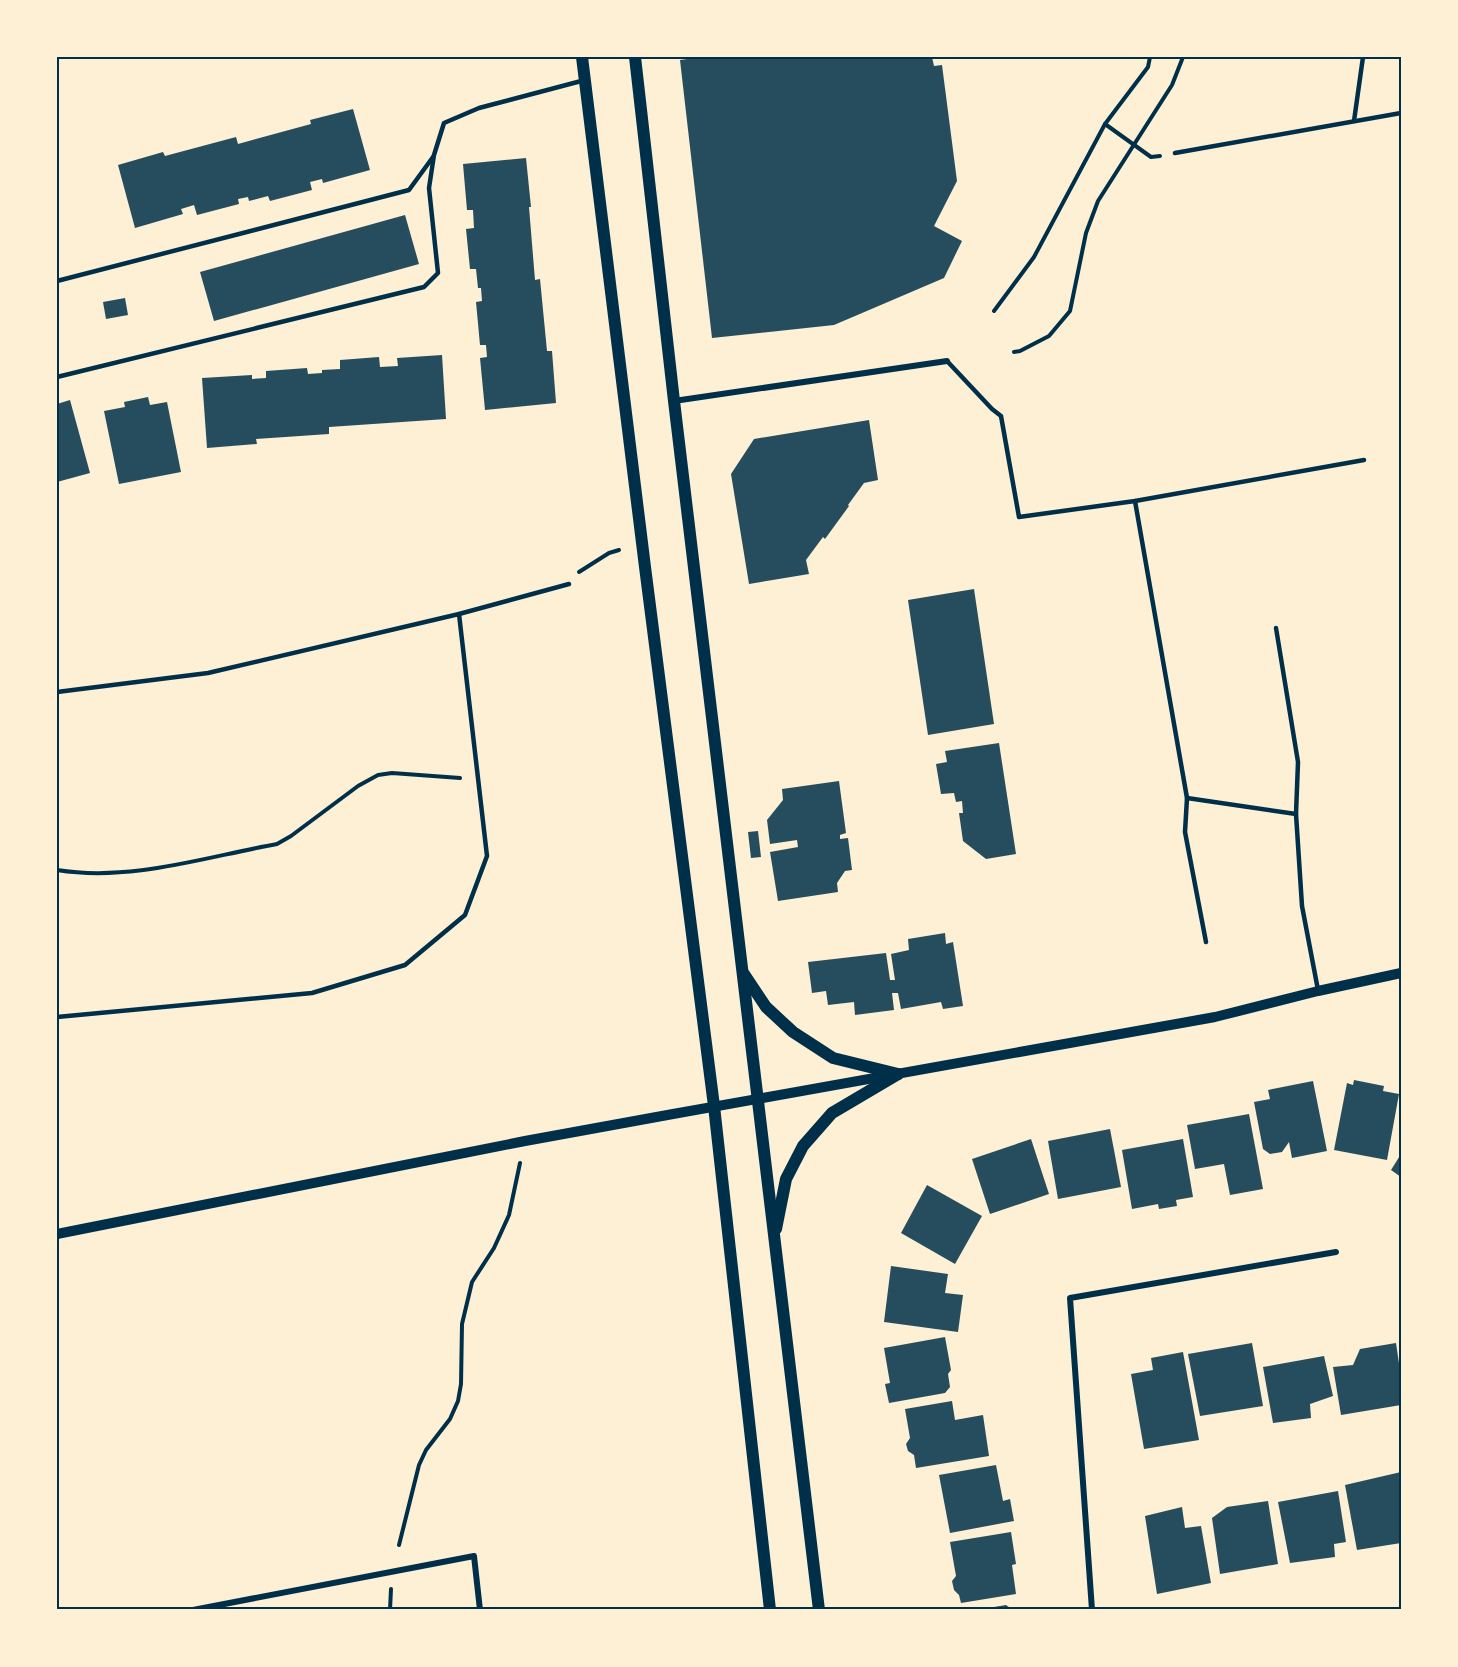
<svg xmlns="http://www.w3.org/2000/svg" width="1458" height="1667" viewBox="0 0 1458 1667" font-family="'Crimson Pro',serif">
<style>
.building{fill:#264d5e}
.lines{fill:none;stroke-linecap:round;stroke-linejoin:round}
.path{stroke:#003049;stroke-width:4}
.service{stroke:#003049;stroke-width:4.5}
.minor{stroke:#003049;stroke-width:6}
.tertiary{stroke:#003049;stroke-width:10}
.secondary{stroke:#003049;stroke-width:12}
.neatline{fill:none;stroke:#003049;stroke-width:2}
</style>
<rect width="100%" height="100%" fill="#fdf0d5"/>
<g class="building">
<path d="M701,57h231l2,9 8,-1 15,116 -23,45 28,15 -18,37 -110,47 -122,13 -32,-278z"/>
<path d="M353,109l17,61 -47,13 -1,-4 -12,3 2,8 -42,11 -2,-5 -19,5 -1,-4 -10,2 1,5 -42,11 -3,-10 -13,4 2,5 -48,14 -17,-63 45,-13 2,4 71,-19 2,7 73,-20 -1,-4z"/>
<path d="M526,158l5,49h-2l6,73 5,-1 7,72h5l4,52 -71,7 -5,-52 7,-1 -1,-12h-6l-4,-43 6,-1 -1,-13h-3l-2,-19h-6l-4,-40 8,-1 -1,-18h-6l-4,-46z"/>
<path d="M405,215l14,49 -205,57 -14,-49z"/>
<path d="M125,298l3,17 -22,4 -3,-17z"/>
<path d="M442,355l4,64 -117,8v7l-73,5 1,5 -50,4 -5,-70 50,-3v4l14,-1v-7l41,-3 1,6 14,-1v-3l18,-1v-9l39,-3 1,10 18,-1 -1,-8z"/>
<path d="M148,397l2,8 17,-3 14,70 -62,12 -15,-73 21,-4 -1,-5z"/>
<path d="M70,400l20,73 -33,9v-78z"/>
<path d="M869,420l9,60 -14,3 -16,22 1,1 -24,33 -2,-2 -17,23 3,14 -60,10 -18,-110 23,-35z"/>
<path d="M974,589l20,135 -66,11 -20,-135z"/>
<path d="M999,743l17,111 -30,5 -23,-18 -4,-28h4l-1,-12 -6,1 -2,-9 -13,1 -5,-30 11,-2 -2,-11z"/>
<path d="M839,781l7,52 -6,2v4l8,-1 4,32 -7,1 -8,12 1,9 -60,9 -8,-49 28,-5 -1,-7 -27,4 -3,-24 16,-20 -1,-11z"/>
<path d="M758,831l3,26 -10,1 -3,-26z"/>
<path d="M945,933l1,11 7,-2 10,64 -20,3 -2,-7 -40,7 -3,-16h-6l2,17 -39,5 -1,-13 -26,3 -2,-14 -14,2 -4,-31 78,-9 4,27h5l-4,-26 18,-4 -1,-11z"/>
<path d="M1354,1080l30,6 -1,5 16,3 -12,66 -53,-10 13,-67 6,2z"/>
<path d="M1313,1081l14,70 -35,7 -3,-16 -7,10 -12,2 -7,-5 -9,-47 16,-3 -2,-9z"/>
<path d="M1249,1114l14,75 -33,6 -6,-31 -29,5 -8,-44z"/>
<path d="M1110,1129l11,58 -63,12 -10,-58z"/>
<path d="M1031,1139l18,55 -59,20 -18,-55z"/>
<path d="M1183,1139l10,58 -17,3 1,6 -18,3 -1,-5 -26,5 -10,-59z"/>
<path d="M1401,1154v23l-10,-7z"/>
<path d="M927,1185l55,31 -27,48 -54,-31z"/>
<path d="M891,1266l57,8 -3,19 18,2 -5,37 -74,-10z"/>
<path d="M945,1337l6,33 -3,4 2,13 -5,6 -56,10 -4,-19 5,-1 -6,-35z"/>
<path d="M1252,1343l11,63 -63,10 -12,-62z"/>
<path d="M1396,1343l5,34v28l-60,10 -8,-48 20,-2 7,-16z"/>
<path d="M1183,1352l16,88 -55,9 -13,-75 22,-4 -2,-12z"/>
<path d="M1324,1356l9,40 -23,8 1,14 -38,5 -10,-56z"/>
<path d="M952,1401l3,19 28,-5 6,41 -73,12 -2,-13 -6,-4 -2,-7 4,-6 -5,-29z"/>
<path d="M996,1465l7,36 7,-2 4,22 -64,12 -11,-58z"/>
<path d="M1401,1472v71l-44,7 -12,-65z"/>
<path d="M1338,1491l8,51 -12,2 1,13 -45,6 -12,-61z"/>
<path d="M1268,1501l10,63 -58,10 -8,-56 15,-11z"/>
<path d="M1182,1507l3,21 16,-2 10,57 -54,11 -12,-78z"/>
<path d="M1011,1532l5,32 -4,1 4,29 -55,9 -2,-8 -5,-5 -2,-9 4,-5 -6,-34z"/>
<path d="M1006,1605l7,5h-31v-1z"/>
</g>
<g class="lines">
<g class="path">
<path d="M1105,124l46,33 9,-1"/>
<path d="M994,311l40,-54 71,-133 43,-57 2,-10"/>
<path d="M1014,352l6,-1 29,-15 21,-25 16,-78 12,-32 74,-116 11,-28"/>
<path d="M579,572l30,-19 10,-3"/>
<path d="M57,870c74,12 148,-13 220,-26l14,-8 67,-50 20,-11 14,-2 68,5"/>
<path d="M399,1545l20,-80 7,-15 24,-31 8,-18 3,-17 1,-60 10,-42 22,-34 15,-33 11,-52"/>
<path d="M390,1610l1,-21"/>
</g>
<g class="service">
<path d="M1354,121l9,-64"/>
<path d="M1175,153l226,-40"/>
<path d="M57,281l352,-91 24,-33"/>
<path d="M947,361l45,48 9,7 18,101 116,-16 229,-41"/>
<path d="M57,377l367,-90 14,-14 -9,-85 5,-33 10,-32 35,-15 106,-28"/>
<path d="M1135,501l52,297 -2,34 21,110"/>
<path d="M57,692l151,-19 251,-59 110,-30"/>
<path d="M1187,798l109,16 2,-52 -22,-134"/>
<path d="M1296,814l6,92 16,84"/>
<path d="M57,1017l255,-24 93,-28 60,-50 22,-59 -28,-242"/>
</g>
<g class="minor">
<path d="M674,401l273,-40"/>
<path d="M193,1610l281,-54 6,54"/>
<path d="M1092,1610l-22,-312 266,-46"/>
</g>
<path class="tertiary" d="M57,1234l468,-93 148,-27 542,-97 103,-26 83,-18"/>
<g class="secondary">
<path d="M582,57l63,510 69,539 56,504"/>
<path d="M635,57l39,344 145,1209"/>
<path d="M744,974l22,33 27,25 40,26 65,16"/>
<path d="M776,1229l10,-50 17,-33 29,-33 66,-39"/>
</g>
</g>
<rect width="1458" height="1667" fill="none" stroke="#fdf0d5" stroke-width="117"/>
<rect x="58" y="58" width="1342" height="1550" class="neatline"/>
</svg>
